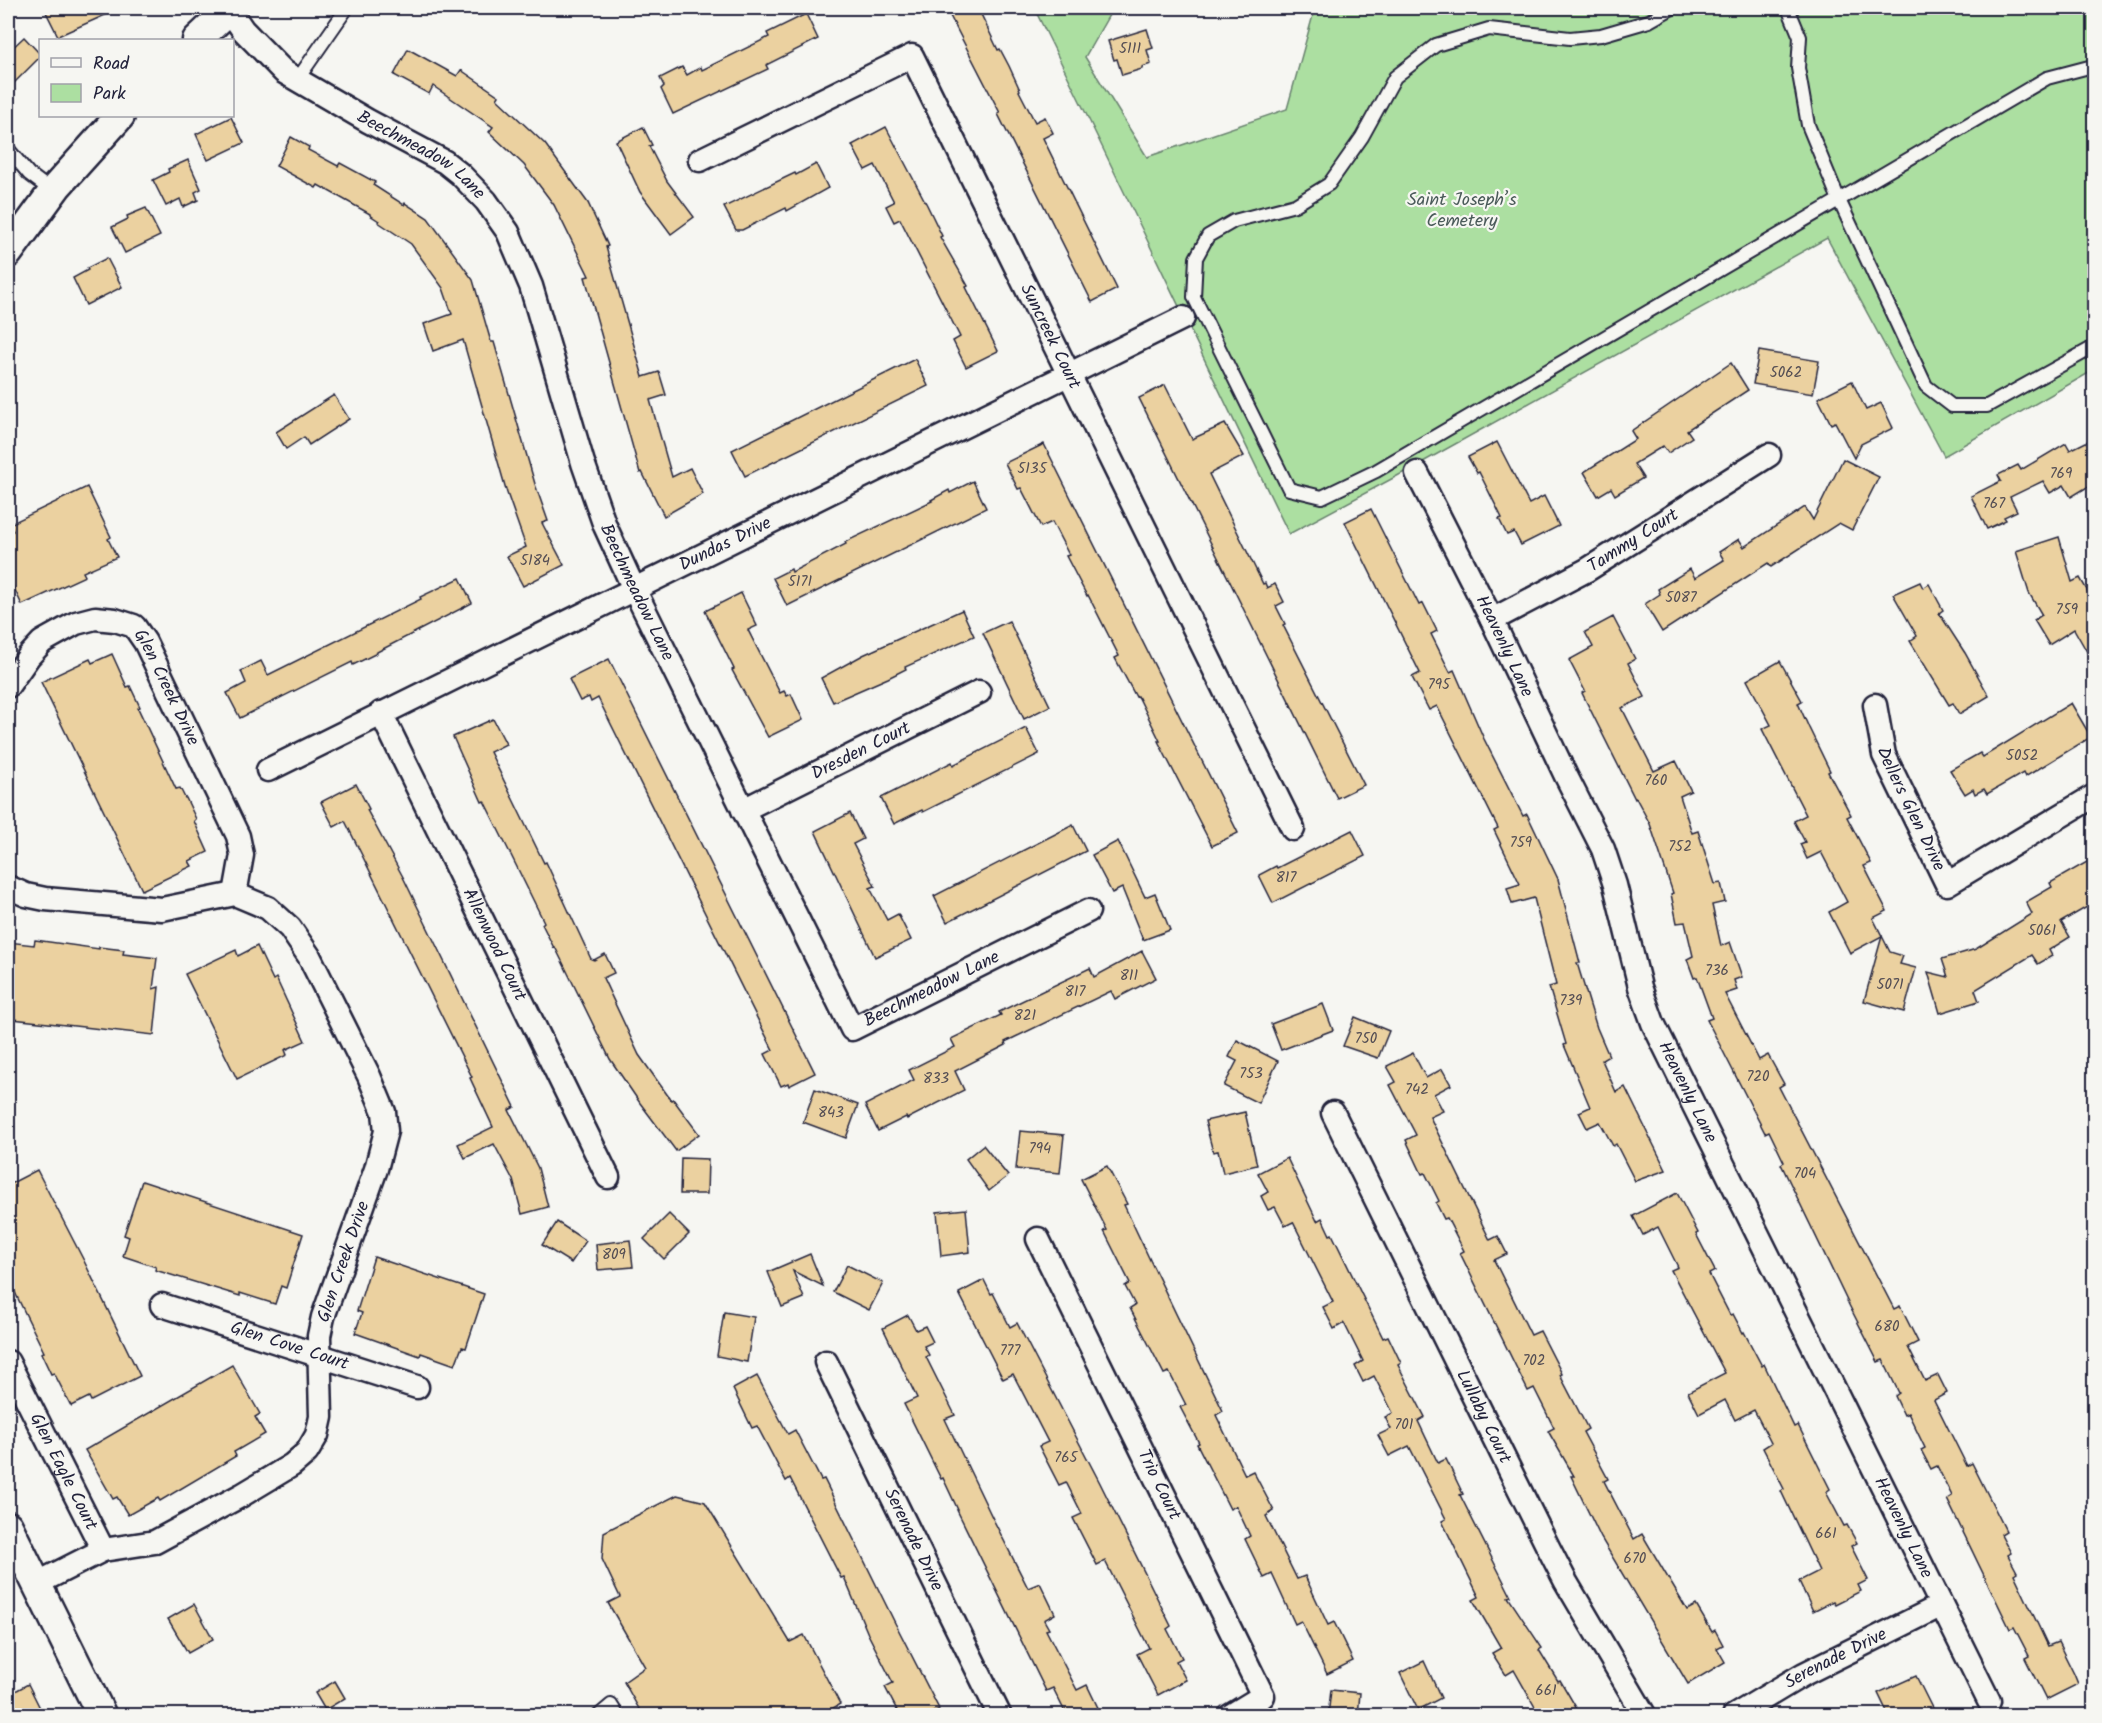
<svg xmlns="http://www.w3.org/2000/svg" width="2102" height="1723" viewBox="0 0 2102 1723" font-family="Kalam,sans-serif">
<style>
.green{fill:#acdfa1;stroke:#67806e;stroke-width:1.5}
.building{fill:#ebd1a0;stroke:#22223b;stroke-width:1.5}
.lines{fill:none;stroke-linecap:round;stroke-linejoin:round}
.service-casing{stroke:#22223b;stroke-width:16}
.minor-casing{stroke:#22223b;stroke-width:27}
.tertiary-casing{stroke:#22223b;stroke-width:33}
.service{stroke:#f6f6f2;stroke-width:12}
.minor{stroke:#f6f6f2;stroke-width:22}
.tertiary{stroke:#f6f6f2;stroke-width:28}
.labels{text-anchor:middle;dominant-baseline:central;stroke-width:4.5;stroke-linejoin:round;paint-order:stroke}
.number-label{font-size:15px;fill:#544e54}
.street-label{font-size:18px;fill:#22223b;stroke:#f6f6f2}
.park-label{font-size:18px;fill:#4b5b5a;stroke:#f6f6f2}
</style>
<rect width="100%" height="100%" fill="#f6f6f2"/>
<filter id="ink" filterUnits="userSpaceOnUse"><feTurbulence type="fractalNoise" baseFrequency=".0167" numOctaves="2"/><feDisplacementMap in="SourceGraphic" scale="12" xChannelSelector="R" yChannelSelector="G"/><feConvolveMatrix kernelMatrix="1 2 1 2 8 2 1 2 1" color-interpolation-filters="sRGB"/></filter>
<g filter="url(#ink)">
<path class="green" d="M1034,8h79l-28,49 62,100 140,-48 28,-101h779v362l-150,86 -117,-218 -415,230 -123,66c-86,-175 -168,-352 -255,-526z"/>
<g class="building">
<path d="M44,8h77l-63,28z"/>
<path d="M946,8h32l20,42 2,-1 9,17 11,24 -1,1 16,31 10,-5 8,16 -10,5 74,151 -25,13 -94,-188 2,-1z"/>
<path d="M806,14l12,25 -52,26 2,4 -95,45 -12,-25 3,-3 -4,-8 22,-11 5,8 14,-8 1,3 67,-33 -2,-4z"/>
<path d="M1147,29l6,19 -6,2 4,14 -9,3v2l-20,6 -5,-16 -3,1 -6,-19z"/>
<path d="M24,37l16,17v3l-32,32v-37z"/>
<path d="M408,49l49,27 4,-6 38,26 -2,3 48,45 43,59 20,43 -2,1 37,130 16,-5 7,23 -16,5 22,77 18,-9 13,26 -39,22 -22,-44 -2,1 -55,-196 4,-1 -35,-71 -30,-40 -35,-33 4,-5 -60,-41 -4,8 -35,-19z"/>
<path d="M231,117l13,26 -36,17 -12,-26z"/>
<path d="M643,127l9,18 -3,1 18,35 27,36 -23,17 -31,-42 -24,-51z"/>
<path d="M886,127l41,78 15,31 -2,1 28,49 -2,1 32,64 -32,16 -13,-26 7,-4 -60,-118 -6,3 -8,-16 8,-4 -19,-37 -10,5 -13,-25z"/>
<path d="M291,137l18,10 -1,3 30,16 2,-3 35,19 -2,3 31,20 1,-2 23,15 45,62 18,62h3l41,142 13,37 -6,2 22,42 -41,21 -16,-30 19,-9 -19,-54 -44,-153 -30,11 -9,-27 28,-10 -9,-26 -32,-44 -33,-22 1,-1 -9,-6v-1l-52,-29 -2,3 -40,-22z"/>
<path d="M188,160l13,29 -6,3 3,8 -15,7 -3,-8 -14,7 -13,-26 16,-8 -1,-3z"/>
<path d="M816,164l12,24 -41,23 -1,-3 -44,22h-6l-12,-23 71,-34 1,2z"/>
<path d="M146,208l14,28 -35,17 -13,-26 16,-8 -1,-3z"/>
<path d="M107,258l15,29 -36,18 -13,-27 15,-8 -1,-2z"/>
<path d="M1759,351l60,10 -6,33 -60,-10z"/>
<path d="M915,359l13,27 -183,90 -13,-26z"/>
<path d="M1731,363l17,27 -61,40 5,7 -24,16 -5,-7 -29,18 9,14 -28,17 -4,-7 -13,8 -14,-24 52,-33 -5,-8z"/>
<path d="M1852,381l14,29 15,-7 12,25 -32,16 -7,14 -19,-36 -4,2 -13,-26z"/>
<path d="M1165,385l27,54 33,-15 19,32 -35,18 54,110 2,-1 2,5 8,-4 9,18 -8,4 9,18 -2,1 81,160 -27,13 -198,-400z"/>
<path d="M334,395l15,24 -40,26 -5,-8 -18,12 -10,-17z"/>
<path d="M2094,438v45l-23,14 -7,-12 -14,8 -7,-12 -33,16 7,14 -13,6 2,3 -19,9 -16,-33 30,-15 -3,-6 20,-10 3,5 45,-27 4,7z"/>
<path d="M1497,442l32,62 15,-8 15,30 -38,19 -7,-13 -7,3 -8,-16 3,-1 -23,-46 -2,1 -9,-16z"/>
<path d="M1044,444l194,389 -26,13 -54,-105h2l-22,-45 -2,1 -21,-39 4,-2 -31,-61 -1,1 -21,-40 3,-1 -17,-33 -11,5 -20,-39 -3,1 -13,-26z"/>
<path d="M1843,459l36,18 -27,53 -13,-7 -68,44 -3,-4 -106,69 -17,-28 15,-10 -2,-5 32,-20 5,9 29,-18 -5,-8 20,-13 5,8 61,-40 8,13z"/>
<path d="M973,481l13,27 -199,98 -14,-28 18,-9 1,3 54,-28 -1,-2 87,-41 -1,-1 18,-10 1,3z"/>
<path d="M87,487l24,50 -3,2 9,18 -34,15 2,4 -63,29 -9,-19 -5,3v-55l5,-3 -3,-7z"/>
<path d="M1371,509l48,96 4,-2 14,28 -6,3 19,38 4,-2 30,69 39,77 4,-2 31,65 22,84h-3l20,65 12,28 -7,4 14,32 9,-5 41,83 -31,11 -19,-37 -3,2 -13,-24 -13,6 -8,-16 11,-5 -26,-62 2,-1 -17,-57 7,-2 -22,-87 -22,6 -5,-16 13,-4 -26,-54 4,-2 -61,-122 -8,4 -17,-33 8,-4 -75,-151z"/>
<path d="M2059,537l13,45 8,-4 14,24v62l-20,-35 -25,16 -15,-25 8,-5 -13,-22 -13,-42z"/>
<path d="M460,578l12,25 -95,49v1l-24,12 -1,-3 -112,56 -13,-25 19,-10 -5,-12 20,-10 7,14 153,-76 -1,-2z"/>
<path d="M1920,582l3,6 6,-4 14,26 -4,3 26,40 24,43 -30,18 -6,-11 -4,2 -39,-64 7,-5 -24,-42z"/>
<path d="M741,593l16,33 -9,4 32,63 4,-2 3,5 4,-2 12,26 -35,17 -36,-67 2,-1 -29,-58z"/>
<path d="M962,610l12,26 -69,31 1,2 -18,9 -55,24 -12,-24 42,-23z"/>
<path d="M1613,617l22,42 -7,4 17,34 -23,11 32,63 22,-10 15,30 -11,5 12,37 6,-2 17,53 6,-1 4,19 -13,3 9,41 9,-4 12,35 -8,3 3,10 -12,4 34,66 9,-5 16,29 -5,3 115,222 6,-3 18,36 -10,5 17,34 13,-6 9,18 -13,7 33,66 5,-3 34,68 -5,3 10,19 -3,2 9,17 -3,2 34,72 10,-4 16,32 4,10 -32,16 -21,-42 4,-2 -15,-29 -4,2 -63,-130 5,-3 -15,-30 -6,3 -10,-19 4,-2 -17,-35 -4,2 -9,-19 4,-3 -16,-33 -5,2 -29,-57 -68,-141 3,-2 -15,-31 -4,2 -58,-113 5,-2 -15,-41 -3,1 -7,-19 6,-3 -8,-34 -8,1 -6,-29 2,-1 -23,-69 -14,-26 -1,1 -53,-106 3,-2 -16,-31 24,-13 -8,-15z"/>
<path d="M1009,621l41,85 -26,13 -41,-86z"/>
<path d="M112,654l15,33 3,-1 10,21 -2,1 38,81 4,-1 5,10h1l10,21 -2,2 14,31 -19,9 3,5 -50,24 -101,-208 49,-23 2,4z"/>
<path d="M609,659l206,414 -26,13 -1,-3 -7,3 -16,-32 8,-4 -175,-352 -7,4 -2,-5 -9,4 -11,-22z"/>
<path d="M1780,661l22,40 -4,2 11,25 21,43 -2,1 23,43 -4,2 24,46 -7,3 23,45 -14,7 9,18 -32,17 -21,-41 18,-10 -26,-50 -14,7 -7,-15 5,-2 -11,-21 12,-6 -44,-86 9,-4 -24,-45z"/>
<path d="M2071,703l20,34 -66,40 -2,-4 -36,21 -3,-5 -9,5 -2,-5 -8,5 -15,-24 30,-17 3,4z"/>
<path d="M493,719l13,25 -16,8 54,111 2,-1 45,97 3,1 11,-6 9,19 -11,5 36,77 32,45 2,-1 26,35 -23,17 -36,-48 -30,-44 -48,-98 -7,-14 -1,1 -12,-24 2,-2 -35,-71 -25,-50 -2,1 -29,-65z"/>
<path d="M1026,728l13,26 -116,58 -1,-2 -28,14 -13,-26 71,-36 1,3z"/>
<path d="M356,784l13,25 -2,1 36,67 112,230 -6,3 29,58 10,39 -26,7 -9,-34 -19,-36 -29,14 -7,-14 35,-17 -23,-49 2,-1 -127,-256 -11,6 -13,-25z"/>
<path d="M850,813l13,26 -10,5 22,42 -5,2 17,32 11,-6 13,26 -36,17 -60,-126z"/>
<path d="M1073,825l13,26 -139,71 -13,-26z"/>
<path d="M1352,830l13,26 -92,47 -14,-28 17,-9 1,2z"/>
<path d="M1118,841l27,56 10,-4 15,37 -27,10 -21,-52 -10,5 -20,-38z"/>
<path d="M2094,858v45l-33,19 9,15 -21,13 3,6 -14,8 -6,-9 -57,35 4,11 -39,12 -12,-41 20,5 -6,-18 34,-10 56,-35 -6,-12 26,-15 -2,-4z"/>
<path d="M1882,936l8,16 13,4 -3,8 16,4 -12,44 -40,-11z"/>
<path d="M35,940l64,9v-2l25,3 -1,4 34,4 -4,31 6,-2 -5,48 -141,-16 1,-7 -6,-1v-69l26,3z"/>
<path d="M257,946l16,34 3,-2 29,63 -20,9 2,5 -50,24 -52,-105 51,-24 2,6z"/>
<path d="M1142,951l14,27 -41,21 -4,-8 -106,51 1,3 -51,26 9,19 -57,29 -1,-2 -28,14 -13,-26 49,-25 -5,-10 46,-23 -4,-8 50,-24 -2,-3 91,-44 4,9z"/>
<path d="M1323,1004l10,26 -52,20 -10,-26z"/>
<path d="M1355,1017l34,14 -11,27 -35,-12z"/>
<path d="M1237,1040l41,21 -20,42 -34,-17 13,-25 -8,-4z"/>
<path d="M1413,1053l13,25 16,-9 9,16 -17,9 9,17 -13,6 60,123 8,-4 9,18 -13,6 37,75 9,-4 22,43 -2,1 28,54 -5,3 25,47 -4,2 30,58 8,-5 45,76 9,-5 16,27 3,-2 8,15 -6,3 8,14 -37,22 -87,-146 -30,-62h3l-26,-45 6,-3 -20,-40 -6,3 -68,-138 4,-2 -17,-33 -3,1 -8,-16 3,-2 -14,-28 -3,1 -16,-34 10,-5 -26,-50 6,-3 -9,-16z"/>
<path d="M815,1089l43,16 -12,33 -43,-16z"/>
<path d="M1245,1112l12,53 -34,8 -5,-22 -5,1 -8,-31z"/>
<path d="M1020,1131l44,4 -4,38 -44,-4z"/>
<path d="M983,1145l25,31 -19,15 -23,-32z"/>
<path d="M681,1158l27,1 -1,35h-27z"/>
<path d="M1287,1158l30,63 5,-3 8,17 2,-1 51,104 5,-2 13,27 -3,2 27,52 -7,4 20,42 8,-4 17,35 -3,1 51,101 -3,1 34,51 -3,2 19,31 2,-1 21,36h-41l-26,-46 -8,5 -14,-22 9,-5 -28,-48 6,-3 -37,-76 4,-2 -37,-73 -20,10 -11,-21 13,-6 -6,-12 8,-4 -19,-37 -11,6 -8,-16 8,-5 -19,-38 -10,6 -11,-22 10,-5 -40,-80 -8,4 -10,-19 -7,3 -7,-14 7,-4 -10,-19z"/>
<path d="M1107,1166l20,38 -3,1 26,55 73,151 -7,4 29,60 8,-4 21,40 -8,5 31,63 8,-3 23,49 6,-3 19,39 -26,13 -26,-53 -6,3 -23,-50 -8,4 -19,-39 5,-3 -14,-30 -6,3 -33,-65 2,-1 -19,-36 6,-2 -17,-33 -5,2 -34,-66 5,-3 -10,-19 5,-3 -26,-52 3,-1 -26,-51z"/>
<path d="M37,1170l46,89 57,117 -49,25 -2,-4 -18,9 -17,-33 -3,1 -10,-21 3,-1 -36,-74v-93z"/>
<path d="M142,1181l161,53 -17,54 -5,-2 -6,18 -35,-11v3l-85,-26 1,-3 -33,-11 6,-19 -5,-2z"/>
<path d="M1677,1193l21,40 -2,1 19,37 -6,3 21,41 3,-1 10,19 1,-1 18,34 2,-2 30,63 4,-2 32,64 -4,3 18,34 3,-1 10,18 -6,3 17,34 -10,5 3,6 -26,13 -2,-3 -20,10 -14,-30 20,-10 -38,-80 3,-2 -21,-41 8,-5 -17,-33 -19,10 -10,-20 -26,14 -11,-22 37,-19 -54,-103 7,-3 -20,-40 -15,8 -10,-19z"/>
<path d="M966,1209l4,43 -29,4 -4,-44z"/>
<path d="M669,1214l20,20 -25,25 -20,-20z"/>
<path d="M557,1222l29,19 -15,22 -29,-18z"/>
<path d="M630,1240l3,27 -35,3 -2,-26z"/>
<path d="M810,1254l13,32 -30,-15 11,27 -22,9 -14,-35z"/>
<path d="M374,1257l110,37 -18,54 -4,-1 -7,18 -34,-12 -1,3 -65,-23 7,-20 -5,-2z"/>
<path d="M847,1265l36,18 -14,27 -36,-18z"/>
<path d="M984,1280l7,14 2,-1 17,34 7,-4 83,160 71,143 -4,3 15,29 -6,3 10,19 -28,15 -21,-41 12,-6 -44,-87 -8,4 -24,-47 9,-4 -16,-32 -7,3 -20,-39 9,-4 -35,-68 -10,5 -44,-86z"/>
<path d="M724,1312l30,5 -7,45 -30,-6z"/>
<path d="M908,1315l8,15 9,-4 8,16 -9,4 5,9 -3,2 29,58 -10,4 47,98 36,71 12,-5 15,31 -11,6 5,9 -3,1 31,60 10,-5 15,31h-35l-14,-28 -7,3 -89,-181h1l-15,-32 -2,1 -37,-75 13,-6 -34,-70z"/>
<path d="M232,1365l28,49 -5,3 10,17 -31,18 2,4 -76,45 -2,-3 -30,17 -11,-18 -4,2 -28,-49z"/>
<path d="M757,1376l31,58 7,-4 26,50 3,-1 70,142 45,88 -13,7h-26l-15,-29 8,-4 -25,-49 -24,-57 -3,1 -51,-100 -4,3 -29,-55 -5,2 -19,-39z"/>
<path d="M677,1495l28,7 85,140 14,-7 36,69 -20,12h-177l-19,-34 21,-15 -37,-64 12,-6 -18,-38 2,-27z"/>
<path d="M194,1604l19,35 -25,14 -20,-34z"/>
<path d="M1424,1661l17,37 -23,12 -18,-37z"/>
<path d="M1916,1676l20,40h-47l-11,-23z"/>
<path d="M335,1681l10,17 -20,12 -10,-17z"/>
<path d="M28,1684l16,32h-36v-21z"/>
<path d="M1331,1690l29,3 -2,23h-30z"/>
</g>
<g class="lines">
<defs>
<g id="service">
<path d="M1672,8l-23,13 -48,14 -31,3 -81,-9 -53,16 -41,32 -33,60 -33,47 -34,21 -61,16 -26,15 -12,22 -2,39 95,192 33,8 54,-26 671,-393 42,-11 5,2"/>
<path d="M1788,8l12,29 -2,31 10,57 31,75 87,186 26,20h35l107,-59"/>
<path d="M297,80l50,-72"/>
<path d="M8,149l21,25 24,18"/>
<path d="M598,1716l13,-11 7,11"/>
</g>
<g id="minor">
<path id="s1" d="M228,8l15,22 41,42 84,49 77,41 15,12 26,27 22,31 23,54 52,177 22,63 29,63 218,440 236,-118"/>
<path id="s2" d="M700,160l212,-104 381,773"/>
<path id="s3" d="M1417,473l75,147 74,156 37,73 12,36 25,102 13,36 336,678"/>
<path id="s4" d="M1492,620l95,-50 182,-115"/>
<path id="s5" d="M8,686l21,-30 13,-14 34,-19 19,-5 20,2 19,6 11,16 93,194 4,19 -7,39"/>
<path id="s6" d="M1875,705l9,50 63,129 147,-88"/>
<path id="s7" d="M381,713l227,464"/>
<path id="s8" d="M268,770l915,-452"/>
<path id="s9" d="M743,810l236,-118"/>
<path d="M8,887l18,8 19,4 117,10 73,-15 33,14 22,20 19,28 60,120 15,36 2,19 -10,38 -53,148 -4,19 2,81 -4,18 -10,17 -15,13 -50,30 -87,47 -52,8 -67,34"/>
<path id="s10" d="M1333,1113l215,434 18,35 79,134"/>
<path id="s11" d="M1038,1239l225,457 -33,20"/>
<path id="s12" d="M162,1305l255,82"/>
<path id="s13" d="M8,1362l95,188"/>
<path id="s14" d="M826,1362l174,354"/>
<path id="s15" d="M1734,1716l70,-42 136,-68"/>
</g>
<g id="tertiary">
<path d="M197,40l34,-32"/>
<path d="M8,253l49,-67 63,-70"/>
<path d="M8,1526l94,190"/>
</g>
</defs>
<use href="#service" class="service-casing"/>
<use href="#minor" class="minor-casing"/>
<use href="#tertiary" class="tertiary-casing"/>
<use href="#service" class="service"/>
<use href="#minor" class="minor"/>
<use href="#tertiary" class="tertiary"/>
</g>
</g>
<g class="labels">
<g class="number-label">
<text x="1130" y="49">5111</text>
<text x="1786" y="373">5062</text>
<text x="1032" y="469">5135</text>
<text x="2061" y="474">769</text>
<text x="1994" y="504">767</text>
<text x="535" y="561">5184</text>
<text x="800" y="582">5171</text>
<text x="1681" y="598">5087</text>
<text x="2067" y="610">759</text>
<text x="1439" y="685">795</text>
<text x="2022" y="756">5052</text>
<text x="1656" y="781">760</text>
<text x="1521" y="843">759</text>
<text x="1680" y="847">752</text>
<text x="1286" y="878">817</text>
<text x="2042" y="931">5061</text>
<text x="1717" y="971">736</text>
<text x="1129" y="976">811</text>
<text x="1890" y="985">5071</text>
<text x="1075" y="992">817</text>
<text x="1571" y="1001">739</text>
<text x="1025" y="1016">821</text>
<text x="1366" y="1039">750</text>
<text x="1251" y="1074">753</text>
<text x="1758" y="1077">720</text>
<text x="936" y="1079">833</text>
<text x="1417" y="1090">742</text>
<text x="831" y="1113">843</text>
<text x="1040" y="1149">794</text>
<text x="1805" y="1174">704</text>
<text x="614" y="1255">809</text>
<text x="1887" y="1327">680</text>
<text x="1010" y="1351">777</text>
<text x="1534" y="1361">702</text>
<text x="1404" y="1425">701</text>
<text x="1066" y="1458">765</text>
<text x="1826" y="1534">661</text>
<text x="1635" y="1559">670</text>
<text x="1546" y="1691">661</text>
</g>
<g class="street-label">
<text stroke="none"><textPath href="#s1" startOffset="246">Beechmeadow Lane</textPath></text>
<text stroke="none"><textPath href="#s2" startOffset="549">Suncreek Court</textPath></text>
<text stroke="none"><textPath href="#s4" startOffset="162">Tammy Court</textPath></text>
<text stroke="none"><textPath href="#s8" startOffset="510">Dundas Drive</textPath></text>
<text stroke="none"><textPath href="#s1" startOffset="748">Beechmeadow Lane</textPath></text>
<text stroke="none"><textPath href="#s3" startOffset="194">Heavenly Lane</textPath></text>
<text stroke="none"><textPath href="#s5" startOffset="224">Glen Creek Drive</textPath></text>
<text stroke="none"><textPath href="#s9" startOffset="132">Dresden Court</textPath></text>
<text stroke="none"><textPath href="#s6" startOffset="111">Dellers Glen Drive</textPath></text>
<text stroke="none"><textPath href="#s7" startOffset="258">Allenwood Court</textPath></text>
<text stroke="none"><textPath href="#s1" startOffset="1324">Beechmeadow Lane</textPath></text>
<text stroke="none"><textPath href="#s3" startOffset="678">Heavenly Lane</textPath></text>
<text transform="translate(344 1262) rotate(-71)">Glen Creek Drive</text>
<text stroke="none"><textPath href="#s12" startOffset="134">Glen Cove Court</textPath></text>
<text stroke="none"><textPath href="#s10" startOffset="339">Lullaby Court</textPath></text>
<text stroke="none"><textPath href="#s13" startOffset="123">Glen Eagle Court</textPath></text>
<text stroke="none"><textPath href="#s11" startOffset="274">Trio Court</textPath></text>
<text stroke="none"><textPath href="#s3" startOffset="1164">Heavenly Lane</textPath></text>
<text stroke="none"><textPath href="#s14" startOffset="198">Serenade Drive</textPath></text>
<text stroke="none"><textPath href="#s15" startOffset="117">Serenade Drive</textPath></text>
</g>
<g class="park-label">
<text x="1462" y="200">Saint Joseph’s<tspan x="1462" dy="21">Cemetery</tspan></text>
</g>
</g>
<rect width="2102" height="1723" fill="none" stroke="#f6f6f2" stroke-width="30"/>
<rect x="15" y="15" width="2072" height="1693" fill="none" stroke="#22223b" stroke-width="2" filter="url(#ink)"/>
<rect x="39" y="39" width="195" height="78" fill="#f6f6f2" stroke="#a1a1a9" stroke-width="1.5"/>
<rect x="51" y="58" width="30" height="9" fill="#f6f6f2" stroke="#a1a1a9" stroke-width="1.5"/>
<text x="93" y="69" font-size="18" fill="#22223b">Road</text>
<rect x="51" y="84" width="30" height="18" fill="#acdfa1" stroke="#a1a1a9" stroke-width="1.5"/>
<text x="93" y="99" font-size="18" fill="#22223b">Park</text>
</svg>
